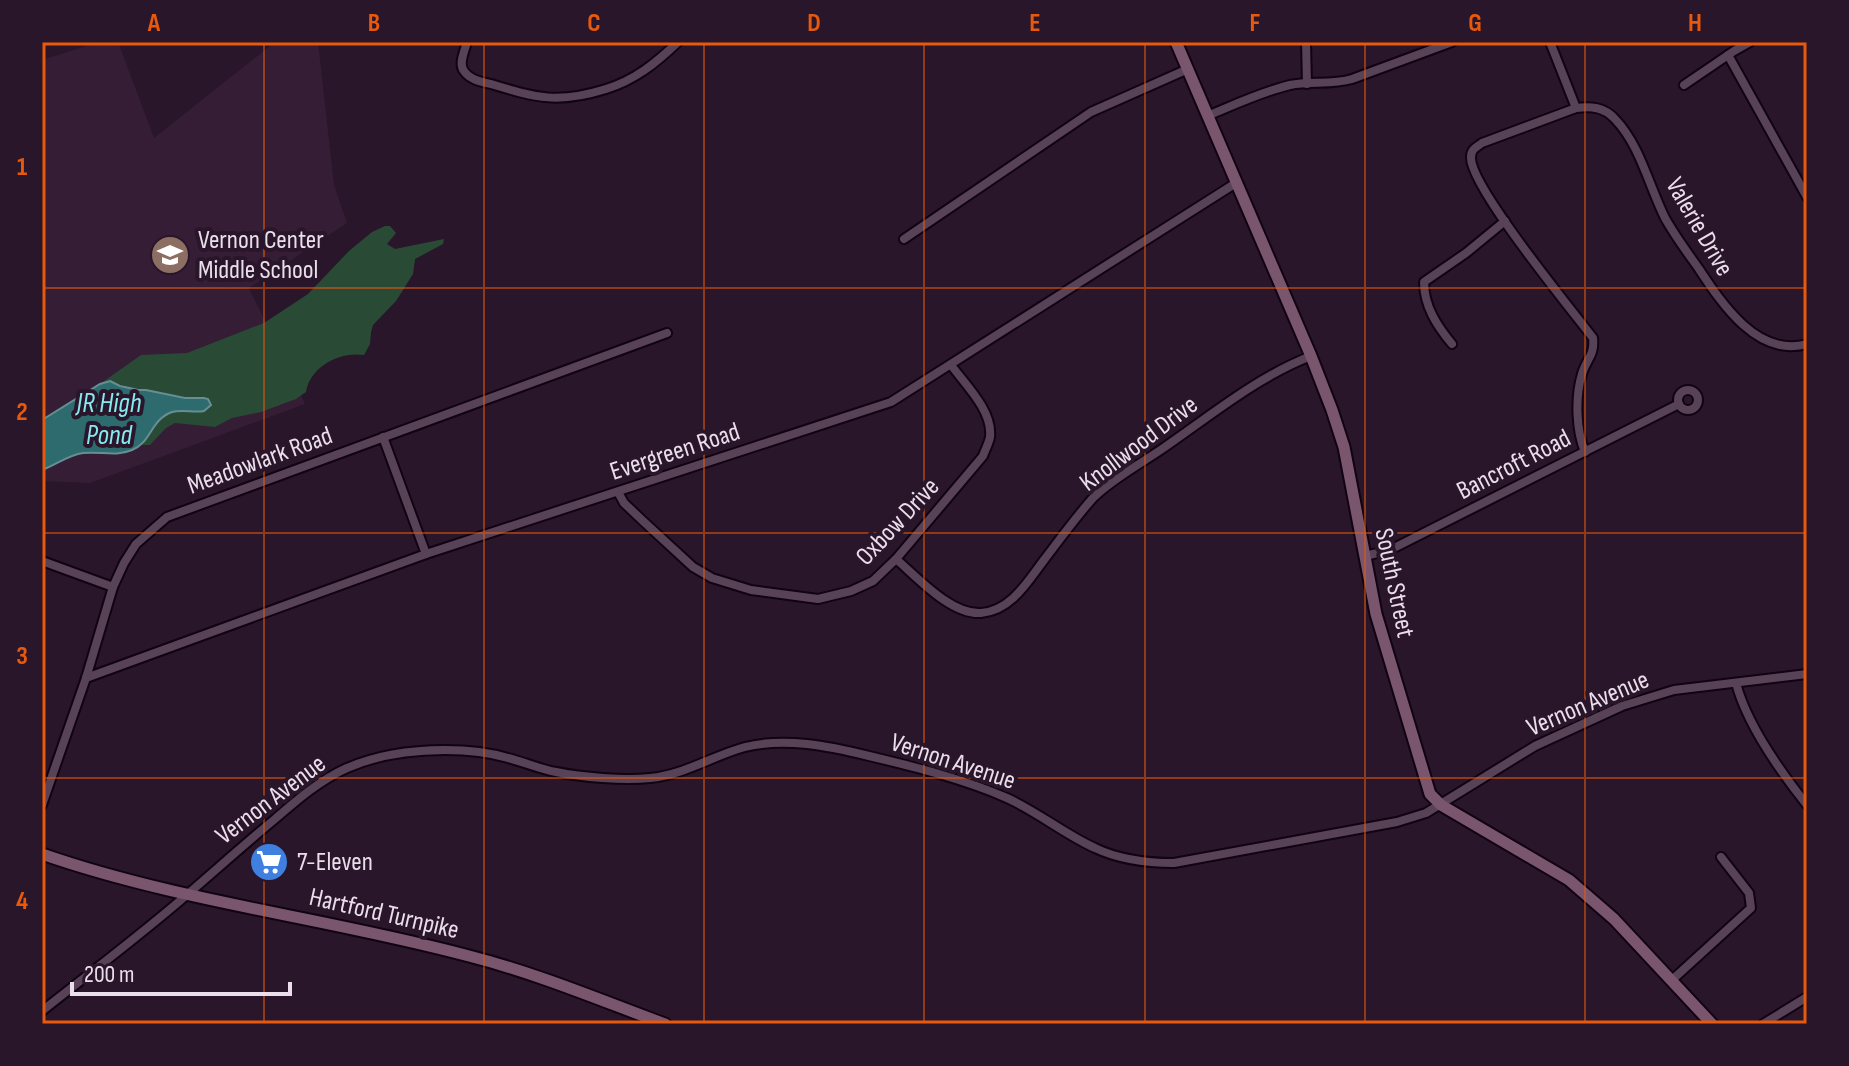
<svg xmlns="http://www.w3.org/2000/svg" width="1849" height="1066" viewBox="0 0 1849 1066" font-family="'Sofia Sans Condensed',sans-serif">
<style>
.built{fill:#351d36}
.green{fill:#294b35}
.water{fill:#2d6b6f;stroke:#668e94;stroke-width:2}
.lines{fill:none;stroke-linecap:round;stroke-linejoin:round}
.street-casing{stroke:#110312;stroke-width:12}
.secondary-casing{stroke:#110312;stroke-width:15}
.street{stroke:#574258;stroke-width:8}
.secondary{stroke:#7a566e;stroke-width:11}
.grid{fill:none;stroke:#e8590c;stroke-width:2;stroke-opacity:0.55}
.labels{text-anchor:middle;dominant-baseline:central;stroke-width:8;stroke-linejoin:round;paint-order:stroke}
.street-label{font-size:26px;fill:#ebdeeb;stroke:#29162a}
.poi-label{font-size:26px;fill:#ebdeeb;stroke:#29162a;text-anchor:start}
.water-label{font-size:28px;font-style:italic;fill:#87eaf0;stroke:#29162a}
.neatline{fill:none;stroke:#e8590c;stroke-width:3}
.grid-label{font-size:26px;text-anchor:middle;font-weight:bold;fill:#e8590c}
</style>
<rect width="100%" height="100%" fill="#29162a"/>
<path class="built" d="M99,42h19l36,96 121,-96h43l16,143 13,38 -98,65 56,116 -215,79 -48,-2v-421z"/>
<path class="green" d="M385,226h5l6,7 -9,11 8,5 49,-10 -1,5 -28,15 -2,15 -17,27 -23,24 -2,7 -1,12 -6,11c-25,-4 -54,12 -58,37l-10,7 -35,13 -29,6 -17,9 -40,-4 -9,5 -16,17h-9c11,-13 17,-32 37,-34 8,-1 17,1 26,0v-13c-18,1 -33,-4 -51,-7 -15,-3 -28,-3 -43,-10l-10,3 41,-29 46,-2 77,-30 44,-29 41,-43 23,-19z"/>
<path class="water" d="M110,381l10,5 19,4h7l39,8h19l4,1 3,6 -7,6c-10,2 -22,-2 -32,1 -22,8 -20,30 -40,38 -16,7 -32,1 -49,3 -15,2 -27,12 -41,17v-50l58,-36z"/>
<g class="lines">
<defs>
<g id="street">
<path d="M467,42c-2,8 -9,22 -3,29 6,9 18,11 27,13 46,14 67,20 115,5 29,-9 50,-26 72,-47"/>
<path d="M1306,42l1,42"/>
<path d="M1550,42l26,66"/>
<path d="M1728,55l79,142"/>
<path d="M1684,85l50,-34 16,-9"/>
<path d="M1207,116c27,-11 54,-24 83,-31 20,-4 42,0 62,-6l100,-37"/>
<path d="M904,239l187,-127 97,-43"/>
<path d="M1452,344c-15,-18 -28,-38 -28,-62l42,-29 39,-32"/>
<circle cx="1688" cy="400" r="10"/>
<path d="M383,437l43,117"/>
<path d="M1585,452c-9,-22 -10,-55 -3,-78 4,-15 13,-18 11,-36 -22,-29 -124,-153 -122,-181 0,-8 6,-10 11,-14l94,-35c15,-2 28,-1 39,11 25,26 34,67 50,99 10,18 22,34 34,51 23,35 59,89 108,75"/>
<path d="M618,492l6,11 19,18 50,46 19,11 39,12 67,9 33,-8 22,-10 23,-22 87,-103c2,-6 6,-13 7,-19 3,-26 -25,-53 -39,-72"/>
<path d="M1365,556l25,-6 289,-146"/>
<path d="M896,559c22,19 55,56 85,54 30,-2 47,-32 63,-53 16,-21 32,-43 49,-62 19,-19 47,-34 69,-49 48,-33 95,-72 149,-93"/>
<path d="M42,561l71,26"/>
<path d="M86,678l340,-124 465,-152 345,-219"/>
<path d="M1736,683c11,42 44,88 71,122"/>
<path d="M42,805l44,-127 27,-91 11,-24 12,-19 31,-27 500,-184"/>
<path d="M1672,980l79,-72 -2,-15 -28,-36"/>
<path d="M42,1011c49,-39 100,-77 147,-118 29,-25 57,-50 86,-74 22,-19 45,-39 72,-51 30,-13 65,-18 98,-18 21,0 43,2 63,8 16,4 31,11 48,14 25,5 68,9 94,6 34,-3 62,-22 95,-31 40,-10 84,-1 124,9 46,11 95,23 138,42 31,14 57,36 88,50 25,12 52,15 79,15l223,-41 29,-9 109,-67 87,-40 52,-16 133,-16"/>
<path d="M1763,1024l44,-27"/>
</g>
<g id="secondary">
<path d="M1176,42l135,314 21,54 12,37 32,167 54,180 11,11 128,75 45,39 98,105"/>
<path d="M42,854c138,48 286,64 427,102 67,17 131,44 196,68"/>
</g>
</defs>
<use href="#street" class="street-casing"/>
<use href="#secondary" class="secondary-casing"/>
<use href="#street" class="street"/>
<use href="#secondary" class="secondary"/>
</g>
<path class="grid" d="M264,42v982M484,42v982M704,42v982M924,42v982M1145,42v982M1365,42v982M1585,42v982M42,288h1765M42,533h1765M42,778h1765"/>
<defs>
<symbol id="school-disc" viewBox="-11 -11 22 22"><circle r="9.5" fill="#8d6e63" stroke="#29162a"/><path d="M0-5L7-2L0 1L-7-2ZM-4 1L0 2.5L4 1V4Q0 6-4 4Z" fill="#fff"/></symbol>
<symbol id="supermarket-disc" viewBox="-11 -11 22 22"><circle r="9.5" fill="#3f7fe0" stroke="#29162a"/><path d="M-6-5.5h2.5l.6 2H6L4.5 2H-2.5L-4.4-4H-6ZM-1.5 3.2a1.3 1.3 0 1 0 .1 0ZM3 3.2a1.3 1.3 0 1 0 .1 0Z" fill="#fff"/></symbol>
</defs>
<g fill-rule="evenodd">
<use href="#school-disc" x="148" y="233" width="44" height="44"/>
<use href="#supermarket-disc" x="247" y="840" width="44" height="44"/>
</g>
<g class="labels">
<g class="street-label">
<text transform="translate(1699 227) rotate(60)">Valerie Drive</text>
<text transform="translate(1139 444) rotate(-37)">Knollwood Drive</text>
<text transform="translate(675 452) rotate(-18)">Evergreen Road</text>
<text transform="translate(260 461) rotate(-20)">Meadowlark Road</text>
<text transform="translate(1514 465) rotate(-27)">Bancroft Road</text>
<text transform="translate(898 522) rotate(-47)">Oxbow Drive</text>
<text transform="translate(1394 583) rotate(78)">South Street</text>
<text transform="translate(1588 704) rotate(-23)">Vernon Avenue</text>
<text transform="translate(953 762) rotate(18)">Vernon Avenue</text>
<text transform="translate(271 800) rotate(-37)">Vernon Avenue</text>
<text transform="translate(384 914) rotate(13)">Hartford Turnpike</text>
</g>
<g class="poi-label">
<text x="198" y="240">Vernon Center<tspan x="198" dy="30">Middle School</tspan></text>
<text x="297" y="862">7-Eleven</text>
</g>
<g class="water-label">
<text x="109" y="403">JR High<tspan x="109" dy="32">Pond</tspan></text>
</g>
</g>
<rect width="1849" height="1066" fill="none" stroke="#29162a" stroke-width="88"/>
<path d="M72 982v12h218v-12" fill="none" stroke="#ebdeeb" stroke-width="4"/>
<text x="84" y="982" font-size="24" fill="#ebdeeb" stroke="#29162a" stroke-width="6" paint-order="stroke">200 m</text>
<rect x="44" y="44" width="1761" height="978" class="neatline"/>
<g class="grid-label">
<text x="154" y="31">A</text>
<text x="374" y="31">B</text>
<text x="594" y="31">C</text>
<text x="814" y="31">D</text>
<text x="1035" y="31">E</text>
<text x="1255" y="31">F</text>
<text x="1475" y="31">G</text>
<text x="1695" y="31">H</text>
<text x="22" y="175">1</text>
<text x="22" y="420">2</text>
<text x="22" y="664">3</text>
<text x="22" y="909">4</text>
</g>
</svg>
